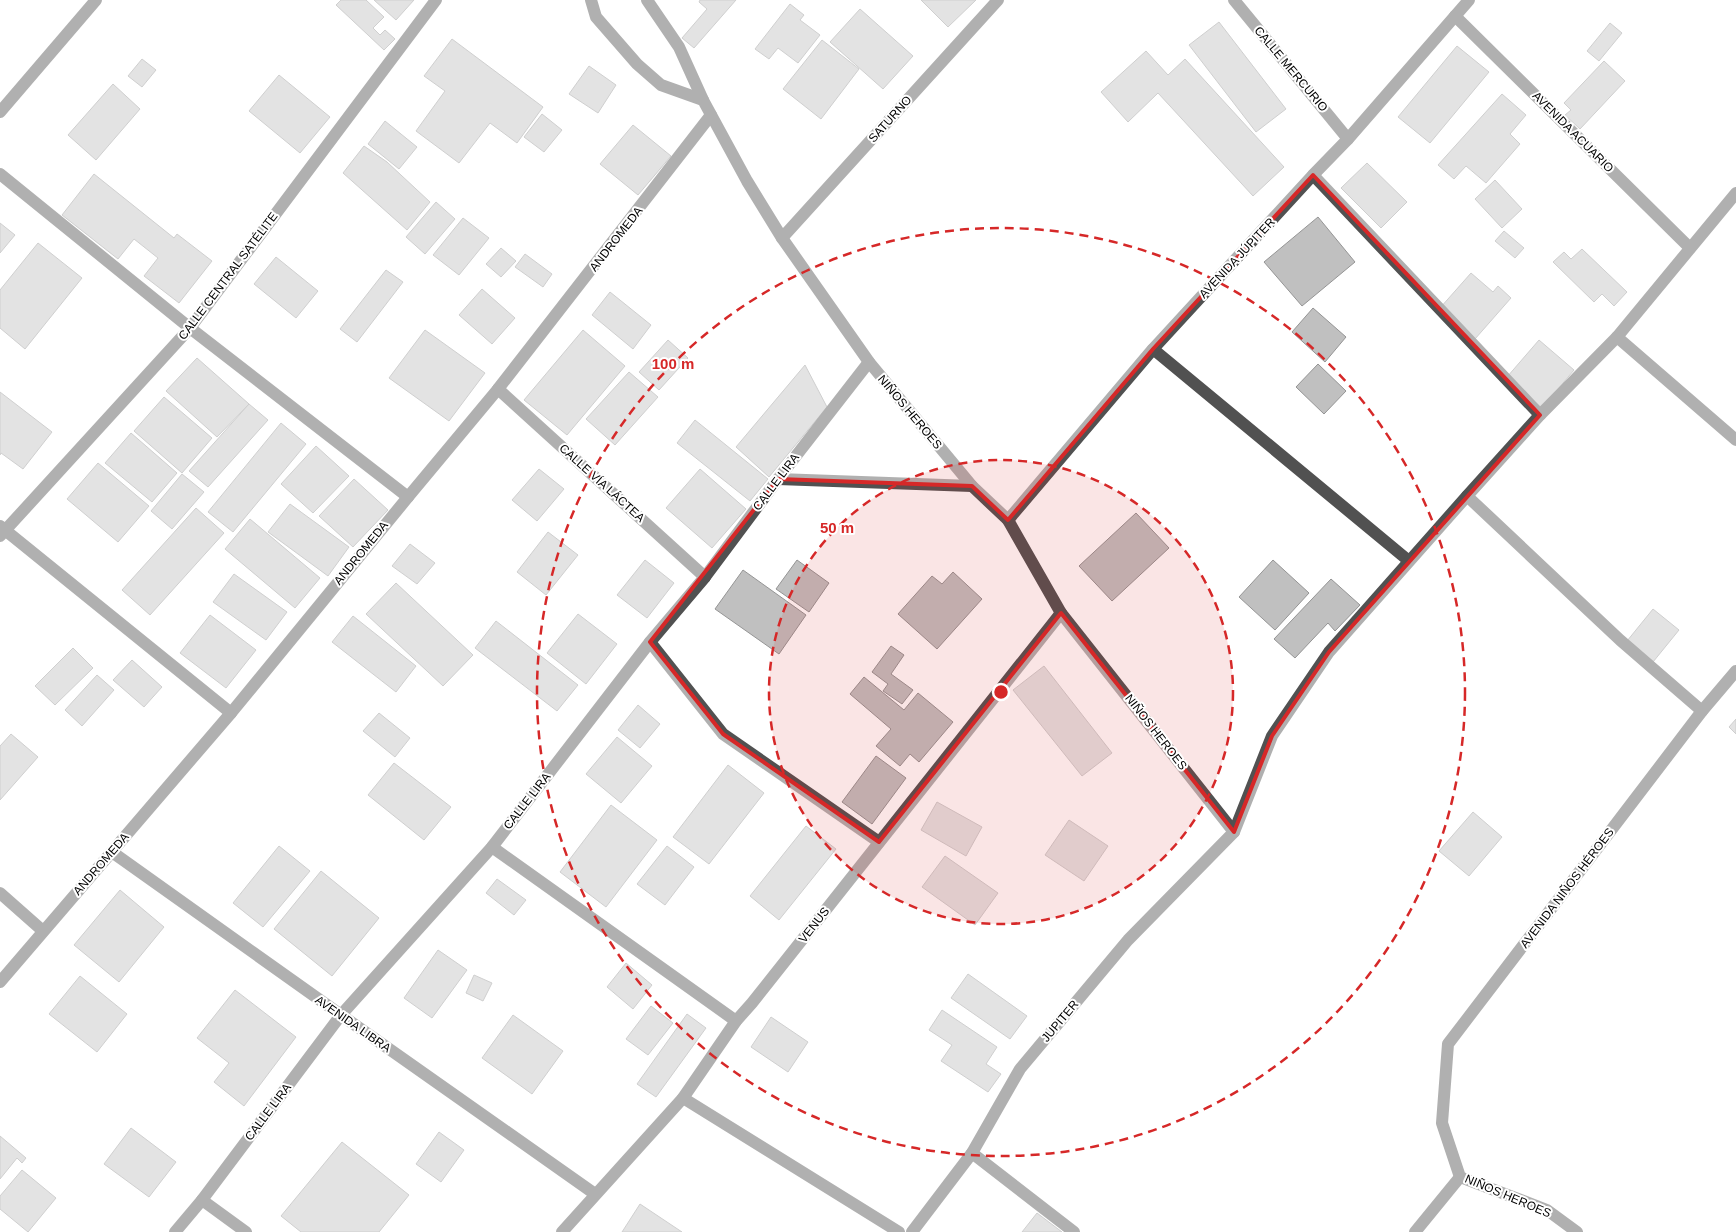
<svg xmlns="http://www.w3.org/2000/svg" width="1736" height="1232" viewBox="0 0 1736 1232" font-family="Arial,sans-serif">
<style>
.building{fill:#c0c0c0;stroke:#959595}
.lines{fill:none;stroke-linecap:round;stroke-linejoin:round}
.minor{stroke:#515151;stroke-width:12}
.marked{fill:none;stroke:#d62828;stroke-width:4;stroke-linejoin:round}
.ring{fill:none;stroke:#d62828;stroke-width:2.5;stroke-dasharray:9 6}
.labels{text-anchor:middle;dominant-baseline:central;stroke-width:4;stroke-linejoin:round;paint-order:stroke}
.street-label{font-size:12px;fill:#000;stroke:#fff}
.centre{fill:#d62828;stroke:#fff;stroke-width:2.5}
.ring-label{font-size:15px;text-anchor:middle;font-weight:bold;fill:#d62828;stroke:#fff;stroke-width:4;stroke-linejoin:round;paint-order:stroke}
</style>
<rect width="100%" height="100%" fill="#fff"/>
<g class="building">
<path d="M341,0h25l18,17 -11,11 7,7 5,-5 10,9 -11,11 -48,-45z"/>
<path d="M374,0h40l-18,20z"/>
<path d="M700,0h36l-42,48 -12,-10 25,-29 -8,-7z"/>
<path d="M921,0h55l-28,27z"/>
<path d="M790,4l14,11 -4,5 20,15 -22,28 -20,-15 -9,11 -14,-10z"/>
<path d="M860,9l53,47 -30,33 -53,-47z"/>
<path d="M1219,22l67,87 -30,23 -67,-87z"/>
<path d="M1610,23l12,10 -23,28 -12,-10z"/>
<path d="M452,39l91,68 -26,36 -27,-20 -31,40 -43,-32 29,-40 -21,-15z"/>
<path d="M822,40l37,29 -38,50 -38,-30z"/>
<path d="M1457,46l32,26 -59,71 -32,-26z"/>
<path d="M1146,51l22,24 17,-16 99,108 -31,29 -95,-103 -30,29 -27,-30z"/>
<path d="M142,59l14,11 -14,17 -14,-11z"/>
<path d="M1604,61l21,20 -45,48 -15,-14 6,-5 -7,-7z"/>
<path d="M589,66l27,19 -18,28 -29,-19z"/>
<path d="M279,75l51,42 -30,36 -51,-42z"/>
<path d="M113,84l27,25 -44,51 -28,-25z"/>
<path d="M1502,94l24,21 -16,19 10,10 -34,39 -20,-17 -12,13 -16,-14z"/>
<path d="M542,114l20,16 -18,22 -20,-15z"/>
<path d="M385,121l32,26 -18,22 -31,-25z"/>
<path d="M633,125l38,31 -33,39 -38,-31z"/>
<path d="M364,146l23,16 43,40 -23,28 -64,-57z"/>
<path d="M1367,163l40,39 -26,26 -40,-40z"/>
<path d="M94,174l80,64 3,-4 35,27 -33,42 -35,-27 14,-18 -24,-19 -16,20 -56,-44z"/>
<path d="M1495,180l27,29 -20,19 -27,-29z"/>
<path d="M436,202l19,17 -30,35 -19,-17z"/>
<path d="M1318,217l37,45 -53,44 -38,-44z"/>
<path d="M463,218l26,20 -30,37 -26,-20z"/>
<path d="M0,223l15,12 -15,18z"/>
<path d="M1504,231l20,17 -9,10 -20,-17z"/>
<path d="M38,243l44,35 -57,71 -25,-21v-38z"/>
<path d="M501,248l15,13 -15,16 -15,-13z"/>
<path d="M1582,249l45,43 -13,14 -12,-12 -8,8 -41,-40 11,-10 7,7z"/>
<path d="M525,254l27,20 -9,13 -28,-20z"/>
<path d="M276,257l42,34 -22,27 -42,-34z"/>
<path d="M386,270l17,12 -46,60 -17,-13z"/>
<path d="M1471,273l22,19 5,-6 13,12 -36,41 -35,-31z"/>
<path d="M482,289l33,29 -23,26 -33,-29z"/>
<path d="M610,292l41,33 -18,24 -41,-34z"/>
<path d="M1313,308l33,29 -21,25 -33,-30z"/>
<path d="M425,330l60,43 -36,48 -60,-43z"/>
<path d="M583,330l42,36 -58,69 -43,-35z"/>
<path d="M668,340l20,18 -29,32 -20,-18z"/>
<path d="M1539,340l35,30 -32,38 -35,-31z"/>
<path d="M197,358l52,46 -32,33 -51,-46z"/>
<path d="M1318,364l28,27 -22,23 -28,-27z"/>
<path d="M805,365l22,42 -58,70 -33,-30z"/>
<path d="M629,372l29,25 -43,48 -29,-26z"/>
<path d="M0,392l52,40 -29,37 -22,-16 -1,2z"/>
<path d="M164,397l48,41 -30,35 -48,-42z"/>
<path d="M249,404l19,16 -60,67 -19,-16z"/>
<path d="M695,420l73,59 -18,22 -73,-58z"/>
<path d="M281,423l25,21 -73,88 -25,-20z"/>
<path d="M131,433l46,40 -25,29 -47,-39z"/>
<path d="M316,446l33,30 -36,37 -32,-29z"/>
<path d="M98,463l51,43 -31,36 -51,-43z"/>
<path d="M539,469l25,20 -27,32 -25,-21z"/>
<path d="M700,469l46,40 -34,39 -46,-40z"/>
<path d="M182,474l22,18 -32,37 -21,-18z"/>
<path d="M354,479l34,31 -35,37 -34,-31z"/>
<path d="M290,504l59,43 -21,29 -60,-44z"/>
<path d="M196,508l28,25 -74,82 -28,-25z"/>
<path d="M1136,513l33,35 -57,53 -33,-35z"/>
<path d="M250,519l70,59 -25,30 -70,-59z"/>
<path d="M548,532l30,23 -32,40 -29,-23z"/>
<path d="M410,544l25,19 -18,21 -25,-18z"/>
<path d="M645,560l29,23 -27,35 -30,-23z"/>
<path d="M797,560l32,23 -20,29 -33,-23z"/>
<path d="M1273,560l36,33 -34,37 -36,-33z"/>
<path d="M743,570l63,45 -27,39 -64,-45z"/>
<path d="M953,572l29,27 -45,50 -39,-35 34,-38 10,8z"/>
<path d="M234,574l53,38 -21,28 -53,-38z"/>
<path d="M1331,579l29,26 -25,26 -7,-8 -33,35 -21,-19z"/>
<path d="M396,583l77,72 -30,31 -77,-72z"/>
<path d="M1653,609l26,21 -26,32 -26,-21z"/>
<path d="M578,614l39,30 -31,40 -39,-31z"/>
<path d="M210,615l46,35 -30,38 -46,-35z"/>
<path d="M353,616l63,50 -20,26 -64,-50z"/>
<path d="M496,621l82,64 -21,26 -82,-63z"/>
<path d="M891,646l13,9 -13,19 22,16 -11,14 -19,-13 5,-7 -16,-12z"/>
<path d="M73,648l20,20 -38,37 -20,-19z"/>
<path d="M132,660l30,27 -18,20 -31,-27z"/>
<path d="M1044,666l68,87 -30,23 -69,-86z"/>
<path d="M97,675l17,15 -32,36 -17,-16z"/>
<path d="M864,677l40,33 14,-17 35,29 -34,40 -9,-8 -10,12 -24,-20 15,-17 -41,-35z"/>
<path d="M638,705l22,19 -20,24 -22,-18z"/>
<path d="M379,713l31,25 -15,19 -32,-26z"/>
<path d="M1736,719v15l-7,-7z"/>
<path d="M11,734l27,23 -38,43v-54z"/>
<path d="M617,737l35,29 -31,37 -35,-29z"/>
<path d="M876,756l30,22 -34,46 -30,-22z"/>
<path d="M394,763l57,44 -27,33 -56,-45z"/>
<path d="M728,765l36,28 -55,71 -36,-27z"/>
<path d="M937,802l45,25 -16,29 -45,-26z"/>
<path d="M611,805l46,35 -51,67 -46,-35z"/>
<path d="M1473,812l29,25 -33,39 -30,-25z"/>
<path d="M1069,820l39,26 -24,35 -39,-26z"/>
<path d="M806,826l30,23 -57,71 -29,-24z"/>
<path d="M279,846l31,25 -47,56 -30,-24z"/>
<path d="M667,846l27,21 -29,38 -28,-21z"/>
<path d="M945,856l53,37 -23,32 -53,-38z"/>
<path d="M321,871l58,47 -47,58 -58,-47z"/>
<path d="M497,879l29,21 -12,15 -28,-22z"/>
<path d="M120,890l44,37 -45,55 -45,-37z"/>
<path d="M438,950l29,20 -35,48 -28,-20z"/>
<path d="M626,963l26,22 -19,24 -26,-22z"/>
<path d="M968,974l59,42 -17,23 -59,-41z"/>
<path d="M474,975l18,8 -9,18 -17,-8z"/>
<path d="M80,976l47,38 -30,38 -48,-38z"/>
<path d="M235,990l61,47 -52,69 -30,-24 15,-19 -32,-25z"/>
<path d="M651,1006l22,17 -25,32 -22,-16z"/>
<path d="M942,1010l55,37 -11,17 15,10 -13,18 -47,-31 11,-16 -23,-15z"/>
<path d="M687,1014l19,14 -50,69 -19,-13z"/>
<path d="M513,1015l50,36 -31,43 -50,-36z"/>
<path d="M771,1017l37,25 -20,30 -37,-25z"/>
<path d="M131,1128l45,34 -27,35 -45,-33z"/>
<path d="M439,1132l25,18 -23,32 -25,-18z"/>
<path d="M0,1136l26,22 -4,5 -5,-5 -17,21z"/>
<path d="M342,1142l67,53 -30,37h-78l-20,-16z"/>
<path d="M22,1170l34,28 -28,34 -28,-23v-13z"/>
<path d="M640,1204l42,28h-60z"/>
<path d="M1037,1213l25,19h-40z"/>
</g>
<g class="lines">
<g class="minor">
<path d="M591,0l5,17 41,47 24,21 42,15 44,81 35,57 87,124 103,124 36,34 53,93 173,219"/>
<path d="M647,0l32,47 24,53"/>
<path d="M1234,0l114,139"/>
<path d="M1455,16l235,232"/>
<path d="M0,112l96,-112"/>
<path d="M0,174l190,154 218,169"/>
<path d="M1313,175l227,240"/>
<path d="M782,238l216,-238"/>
<path d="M1617,337l119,103"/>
<path d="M1153,349l256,212"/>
<path d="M498,389l207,188"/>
<path d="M778,479l194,7"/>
<path d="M1467,496l153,144 82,71"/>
<path d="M1008,520l145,-171 160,-174 35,-36 121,-139"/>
<path d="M0,526l231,187"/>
<path d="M0,536l190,-208 246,-328"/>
<path d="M650,642l73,92 156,108"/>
<path d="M492,847l244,174"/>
<path d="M112,852l229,163 254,179"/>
<path d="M0,893l43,38"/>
<path d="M0,982l231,-269 177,-216 90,-108 213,-274"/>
<path d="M683,1098l216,134"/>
<path d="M972,1153l102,79"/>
<path d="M202,1200l44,32"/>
<path d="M175,1232l27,-32 139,-185 151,-168 158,-205 55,-65 73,-98 91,-117"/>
<path d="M562,1232l121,-134 53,-77 16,-18 309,-390"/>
<path d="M912,1232l60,-79 48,-84 108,-129 106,-108 38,-96 57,-84 138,-156 73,-81 77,-78 119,-144"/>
<path d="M1415,1232l45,-55"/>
<path d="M1577,1232l-30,-22 -87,-33 -18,-54 6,-79 254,-333 34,-40"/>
</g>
</g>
<path d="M0 0H1736V1232H0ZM1313,175l227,240 -211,237 -57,84 -38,96 -173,-219 -182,229 -156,-108 -73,-92 128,-163 194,7 36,34 145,-171z" fill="#fff" fill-opacity=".55" fill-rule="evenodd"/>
<path class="marked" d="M1313,175l227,240 -211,237 -57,84 -38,96 -173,-219 -182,229 -156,-108 -73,-92 128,-163 194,7 36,34 145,-171z"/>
<circle cx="1001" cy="692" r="232" fill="#d62828" fill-opacity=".12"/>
<g class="ring">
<circle cx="1001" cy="692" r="232"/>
<circle cx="1001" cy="692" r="464"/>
</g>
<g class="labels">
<g class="street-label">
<text transform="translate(1291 69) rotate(50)">CALLE MERCURIO</text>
<text transform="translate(890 119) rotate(-48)">SATURNO</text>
<text transform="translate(1573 132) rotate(45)">AVENIDA ACUARIO</text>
<text transform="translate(616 239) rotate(-52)">ANDROMEDA</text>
<text transform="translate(1237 258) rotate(-47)">AVENIDA JÚPITER</text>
<text transform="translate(228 276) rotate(-53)">CALLE CENTRAL SATÉLITE</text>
<text transform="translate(910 412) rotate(50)">NIÑOS HEROES</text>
<text transform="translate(776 482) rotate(-53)">CALLE LIRA</text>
<text transform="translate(602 483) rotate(42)">CALLE VÍA LÁCTEA</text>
<text transform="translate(361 553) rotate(-51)">ANDROMEDA</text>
<text transform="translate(1156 732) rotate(52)">NIÑOS HEROES</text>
<text transform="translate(527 801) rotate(-52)">CALLE LIRA</text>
<text transform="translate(101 864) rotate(-49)">ANDROMEDA</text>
<text transform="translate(1567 888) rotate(-53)">AVENIDA NIÑOS HÉROES</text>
<text transform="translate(814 925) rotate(-52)">VENUS</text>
<text transform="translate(1060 1021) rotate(-50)">JUPITER</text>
<text transform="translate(353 1024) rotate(35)">AVENIDA LIBRA</text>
<text transform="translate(268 1112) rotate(-53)">CALLE LIRA</text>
<text transform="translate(1508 1196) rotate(23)">NIÑOS HEROES</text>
</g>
</g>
<circle cx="1001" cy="692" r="8" class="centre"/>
<g class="ring-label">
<text x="673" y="369">100 m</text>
<text x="837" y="533">50 m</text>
</g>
</svg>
